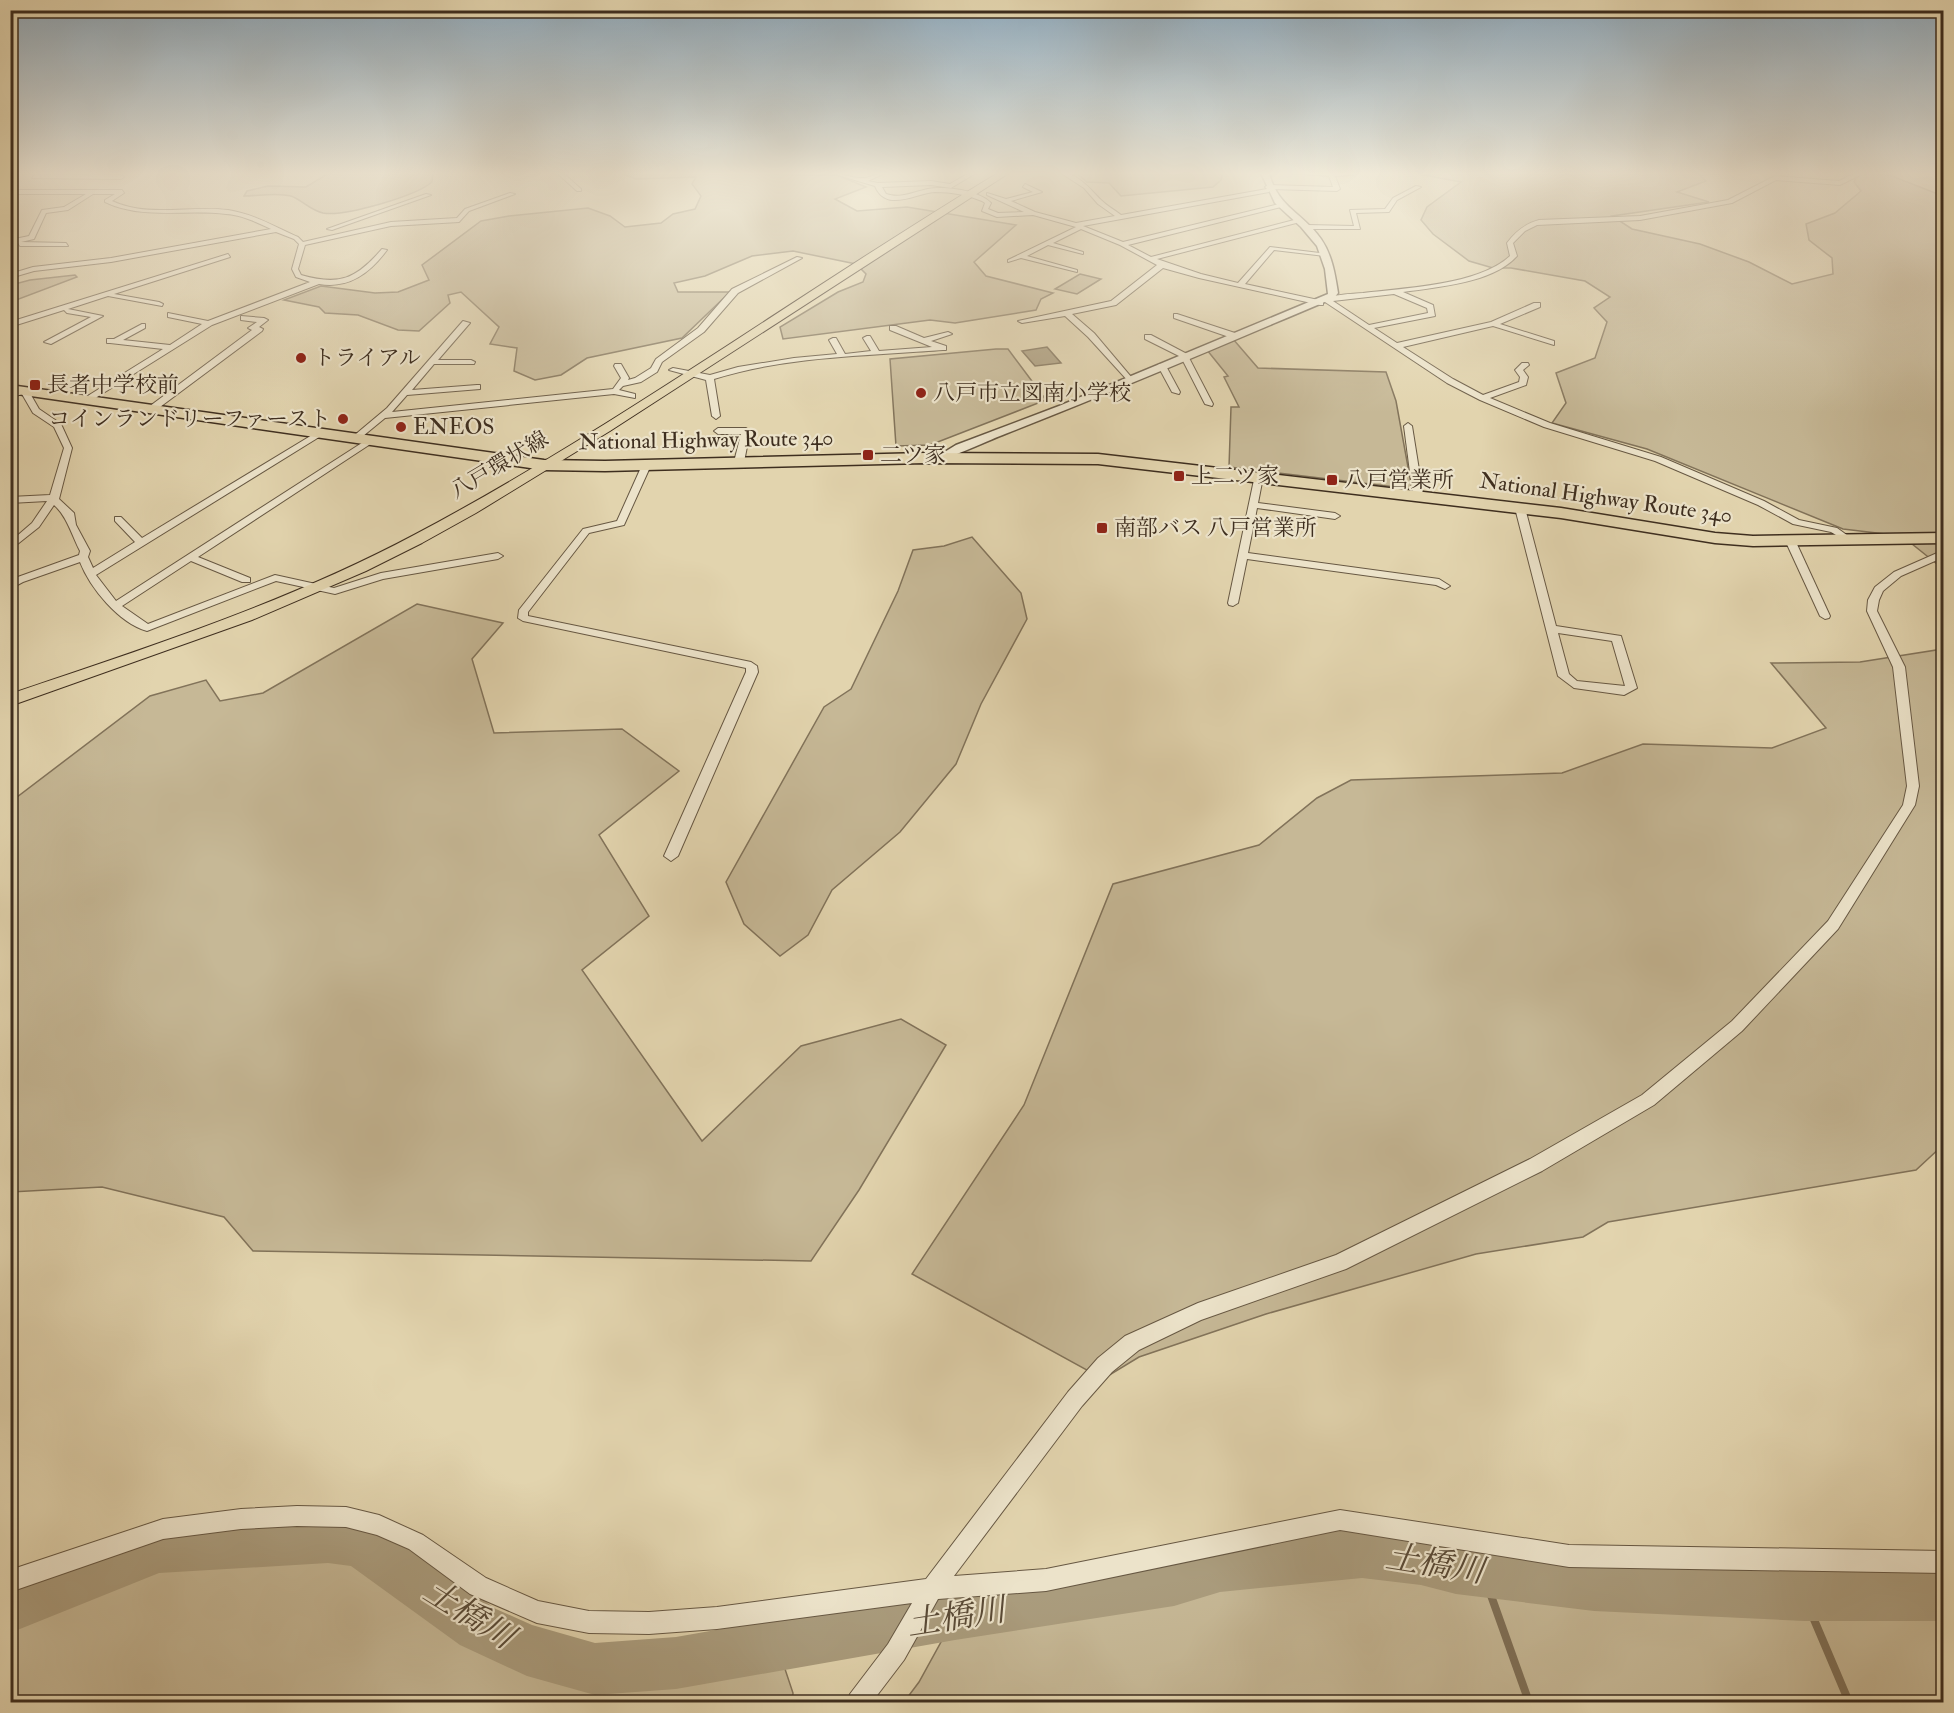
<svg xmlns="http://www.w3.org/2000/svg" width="1954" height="1713" viewBox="0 0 1954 1713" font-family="'IM FELL Double Pica','Noto Serif JP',serif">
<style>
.green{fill:#c6b896;stroke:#82735a;stroke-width:1.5}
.water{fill:#aa9c7d;stroke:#7f7057;stroke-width:1.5}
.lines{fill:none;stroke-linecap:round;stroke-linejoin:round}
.stream{stroke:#7f7057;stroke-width:8}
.river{fill:#aa9c7d;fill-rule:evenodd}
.minor-casing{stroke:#675843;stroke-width:2}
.tertiary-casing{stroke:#675843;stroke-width:3}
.primary-casing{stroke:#3e2e1f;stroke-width:2}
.trunk-casing{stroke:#3e2e1f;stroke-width:3}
.motorway-casing{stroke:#3e2e1f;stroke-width:2}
.minor{fill:#ece3ca;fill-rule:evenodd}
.tertiary{fill:#ece3ca;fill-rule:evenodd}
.primary{fill:#e2d4ae;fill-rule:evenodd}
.trunk{fill:#e2d4ae;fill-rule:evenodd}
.motorway{fill:#e2d4ae;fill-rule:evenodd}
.poi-dot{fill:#8f2418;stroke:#ece3ca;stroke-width:2}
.labels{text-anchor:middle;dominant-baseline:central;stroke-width:4.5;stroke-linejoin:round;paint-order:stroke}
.far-poi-label{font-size:22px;fill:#3e2e1f;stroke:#ece3ca;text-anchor:start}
.far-street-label{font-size:22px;fill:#3e2e1f;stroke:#ece3ca}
.near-water-label{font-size:33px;font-style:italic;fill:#594a36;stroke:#ece3ca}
</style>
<rect width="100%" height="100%" fill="#e2d4ae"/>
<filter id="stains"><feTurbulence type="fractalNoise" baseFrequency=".00333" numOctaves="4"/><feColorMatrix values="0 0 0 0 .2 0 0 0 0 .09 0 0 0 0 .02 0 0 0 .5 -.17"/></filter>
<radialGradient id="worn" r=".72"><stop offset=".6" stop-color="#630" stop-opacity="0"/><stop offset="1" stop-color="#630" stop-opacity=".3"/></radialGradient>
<g class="green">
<path d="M329,173h104l-1,9c-16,14 -88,35 -109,31 -13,-3 -21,-13 -32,-17 -14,-4 -33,0 -47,0l3,-5 21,-5 38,1z"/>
<path d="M620,173l217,2 29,12 -31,12 22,12 50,-4 109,18 -42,37 12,14 67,17 -12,6 -5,11 -81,13 -25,-3 -147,19 -3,-12 58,-35 25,-10 3,-8 -10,-10 -63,-13 -41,5 -47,20 -31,7 4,9h52l-48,46 -95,20 -26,17 -26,5 -21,-9 3,-23 -27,-4 9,-17 -38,-35 -13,3 2,8 -31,28 -21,-1 -40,-15 -33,-2 -6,-6 -35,-7 37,-14 54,7 23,-1 31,-12 -7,-15 59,-44 28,-5 79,-8 22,8 15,11 36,-4 12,-9 22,-5 6,-13 -9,-12 4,-7 -60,2z"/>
<path d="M1076,173h147l-2,7 -8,7 -92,9 -12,-13 -22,-1z"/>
<path d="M1413,173h312l-25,2 6,6 -29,11 32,10 -97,14 20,13 68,15 49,18 43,22 41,-10 -1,-16 -23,-18 -3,-16 29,-11 26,-22 -7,-9 4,-9h26l59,23v392l-1,-20 -40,-32 -59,-7 -196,-80 -95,-26 14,-20 -10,-30 39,-15 12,-36 -13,-14 16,-11 -25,-16 -74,-13h-18l-24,-7 -36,-27 -12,-14 6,-13 34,-25z"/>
<path d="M1080,274l21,5 -24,15 -22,-5z"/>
<path d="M75,275l2,2 -66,25v-17l19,-5z"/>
<path d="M1233,339l25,29 128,4 10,29 16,88 -183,-22 2,-60h8l-15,-30 4,-1 -21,-26z"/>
<path d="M996,349h12l38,51 -116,45 -34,1 -6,-87z"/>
<path d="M972,537l49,56 6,26 -46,85 -25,60 -56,68 -68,58 -24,45 -28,21 -36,-32 -18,-42 98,-175 27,-18 47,-98 15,-41 31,-4z"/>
<path d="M417,604l86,19 -31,36 22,74 128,-4 57,42 -80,64 50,81 -67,54 120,171 99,-95 100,-27 45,26 -87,145 -48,71 -558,-10 -29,-34 -122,-30 -91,5v-395h6l133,-101 56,-16 14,21 43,-8z"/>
<path d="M1943,649v496l-27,25 -308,52 -25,15 -107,17 -210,60 -127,43 -36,22 -191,-105 112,-169 89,-221 146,-39 58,-47 34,-18 211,-7 81,-29 129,4 54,-20 -55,-65 89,-1z"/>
<path d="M323,1545l31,5 115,81 49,27 77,21 187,-19 11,33 -1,9h-781v-86l145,-59z"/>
<path d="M1366,1564l103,21 319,27 155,-12v102h-1039l15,-20 27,-49 307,-55z"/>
</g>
<path class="water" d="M1047,347l14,16 -26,3 -13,-15z"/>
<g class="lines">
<g class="stream">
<path d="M1483,1573l46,129"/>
<path d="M1804,1596l45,106"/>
</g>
<path class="river" d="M328,1513l32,4 17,8 119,84 36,16 63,18 81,-6 279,-49 219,-32 46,-14 142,-14 59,7 35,9 138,17 210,10h140v50h-140l-210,-10 -138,-17 -35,-9 -59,-7 -142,14 -46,14 -219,34 -279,49 -81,6 -68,-19 -67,-31 -109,-79 -23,-3 -169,10 -149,60v-51l149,-59z"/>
<defs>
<g id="minor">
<path d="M557,173h6l18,16v2h-4z"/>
<path d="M831,173c11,0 20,5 30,5 8,1 15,-5 24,-5l-17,8 10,2 53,-2 19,3 19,-11h7l-25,15 -20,-3 -49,2 4,7c15,5 27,-2 42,-5 17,-3 50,1 63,14l-3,6 10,4 26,-1 -37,-17v-2l19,6 27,-7 -10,-5 2,-3 17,8 -31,9 24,11 41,11 39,-7 -17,-12 -14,-16 -23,-15c17,0 29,16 40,27 6,6 14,10 20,15l146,-26 -2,-2 3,-2 65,2 -4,-11 -38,-3h53l9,2 -18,1 5,13 -3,2 -66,-2 -2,3 -186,34 40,16 156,-38 2,3 -153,38 23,12 147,-38 2,3 -143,37 44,15 37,9 32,-36 58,7 -3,2 -51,-6 -29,34 78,17v4h-3l-121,-27 -36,-10 -47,37 -44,9 22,19 38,45v4h-3l-41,-45 -23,-21 -43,7 -4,-2 93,-20 46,-36 -37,-20 -39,-16 -28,14 30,9v2l-35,-9 -21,11 50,14v2l-56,-14 -13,4v-2l68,-33 -43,-12 -36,2 -15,-6 3,-8 -3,-2c-14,-6 -31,-9 -47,-9 -19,1 -49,21 -60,-6z"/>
<path d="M1856,173h8l-24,12 -64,-5 -44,23 -92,17 -103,5 -12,6 -12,12 4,13c-24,27 -79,31 -114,36l30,13 2,11 -61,12 23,15 94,-21 43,-19h6v4l-40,17 54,17v4l-61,-19 -90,21 50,32 30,16 36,-13 1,-5 -5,-7 7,-7h6l1,2 -6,5 5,7 -2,8 -36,13 60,25 111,34 103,44 35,19 38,8 14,10 -5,3 -15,-9 -38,-8 -35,-19 -103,-44 -111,-34 -64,-27 -33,-17 -125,-83c11,-6 29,-6 41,-7 42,-5 116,-8 147,-37l-3,-13c9,-12 18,-19 32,-23l101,-4 88,-16 47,-24 64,5zM1394,294l33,14 1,5 -59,12 -36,-24z"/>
<path d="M34,175h87l3,2 -3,2 -89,-1z"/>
<path d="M1416,186l5,1 -24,13 -8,12 -33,1 4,16h-53l-3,-2 3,-2 47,1 -4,-16 35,-1 8,-11z"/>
<path d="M10,190h112l2,3 -12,8c36,17 78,4 116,9 26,4 47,17 70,27l5,5 88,-20 66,-4 8,-9 45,-16 5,1 -46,17 -10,11 -68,4 -86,19 -7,24 3,6c39,11 55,4 81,-26l5,1c-17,23 -38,39 -68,34l-107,41 -123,77 -3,-1v-4l77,-48 -53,-6h-3v-4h7l28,-15h3v4l-22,12 47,5 32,-21 -34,-7v-4l40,8 102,-39 -14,-5 -4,-8 7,-25 -5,-5 -18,-7 -165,30 -77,9 -24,7v-4l23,-7 78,-9 160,-29c-15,-7 -29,-14 -45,-15 -41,-5 -83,6 -121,-12v-2l10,-6h-22l-25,16 -22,3 -12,26 -13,3 45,1 2,3h-48l-2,-3 -8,1v-4l19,-4 13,-26 22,-3 22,-13h-76z"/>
<path d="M426,194l5,1 -99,35 -5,-1z"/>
<path d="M228,254l2,3 -116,37 45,8 4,2 -1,2 -54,-10 -40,13 35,7 -52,28 -7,-2 47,-25 -24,-4 -3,-3 -54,17v-5z"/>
<path d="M797,257l5,1 -64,35 -34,39 -42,30 -5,10 -16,10 -18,4 -4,4 16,4v4l-21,-4 -229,24 -28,23 -7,-2 37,-31 76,-87 7,2 -32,37h33l4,2 -1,2h-40l-22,26 65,-5h3v4l-73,6 -15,17 221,-23 8,-11 -7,-12 1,-2h6l8,14 -1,2 7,-2 16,-10 5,-9 42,-31 34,-39z"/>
<path d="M1177,314l61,20 1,2 -7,2 -58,-20v-4z"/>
<path d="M241,316l23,2 4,2 -9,7 4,2 -1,2 -106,79h-6v-4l102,-76 -4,-2 9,-6 -16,-2z"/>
<path d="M890,326h6l28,12 24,-6 4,2 -21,7 15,5v4h-3c-76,6 -156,6 -229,29l6,37 -4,3 -4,-3 -6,-36 -37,-10 4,-2 37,7 28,-8 56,-9 43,-4 -8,-14 4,-2h3l9,16 26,-3 -8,-13 4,-2h3l9,15 53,-4 -42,-17z"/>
<path d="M1145,335h6l36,19 26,50 -1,2 -7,-2 -24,-47 -36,-18z"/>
<path d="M1159,364l7,2 14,26 -1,2 -7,-2 -14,-26z"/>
<path d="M21,388h6l12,21 22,15 11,24 -13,51 15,14 2,12 14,26 -2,6 5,11 42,-26 -20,-21v-4h6l21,21 175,-106 7,2 -228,141 20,26 252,-162 7,2 -177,116 52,21v4h-8l-51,-21 -69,45 26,18 127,-49 59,13 47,-15 117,-20 5,3 -5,3 -115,20 -48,15 -59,-13 -129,50c-28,-8 -57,-43 -67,-69l-57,20 -13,7v-8l5,-3 64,-23 1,-4c-8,-15 -13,-35 -26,-46l-15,22 -29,23v-8l22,-19 15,-22 -37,2v-6l40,-2 14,-47 -10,-21 -21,-14 -11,-19 -12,4v-5z"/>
<path d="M1408,423l4,3 11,69 -5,3 -5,-3 -9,-69z"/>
<path d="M746,428l4,3 -6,31 -5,3 -5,-3 7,-28h-23l-4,-3 4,-3z"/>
<path d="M643,463l8,2 -27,60 -35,8 -61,79v4l223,46 6,4 1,6 -80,184 -7,5 -7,-5 82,-184v-4l-223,-47 -5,-3 1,-8 64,-81 34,-8z"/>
<path d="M1255,475l8,2 -5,26 77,10 5,3 -5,3 -78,-11 -9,45 191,26 11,7 -5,3 -9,-4 -189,-26 -9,44 -5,3 -4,-1 -1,-2z"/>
<path d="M1520,505l5,3 31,118 65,10 16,52 -13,7 -50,-7 -16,-12 -43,-168zM1558,633l54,8 13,45 -48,-5 -8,-7z"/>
<path d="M1790,537l5,3 35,76 -1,2 -4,1 -5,-3 -35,-76z"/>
<path d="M1944,550v7l-43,19 -18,15 -4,9 -2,11 28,56 14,119 -4,19 -77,124 -96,102 -88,74 -112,66 -196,98 -145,51 -62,30 -27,22 -30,34 -128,170 92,-7 294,-59 229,35 375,6v22l-375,-6 -229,-37 -294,61 -108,8 -34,61 -32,42h-25l3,-8 38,-50 24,-41 -195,26 -68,5 -60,-1 -52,-10 -67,-29 -61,-45 -32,-14 -31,-8 -49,-1 -56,3 -78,10 -153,53v-22l153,-51 78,-10 56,-3 49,1 33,8 44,20 63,43 52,23 51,10 60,1 68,-5 209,-28 142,-187 30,-34 27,-22 73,-33 138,-48 194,-96 112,-64 90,-74 96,-100 75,-116 4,-19 -14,-119 -26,-56 1,-11 7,-13 19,-15z"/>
</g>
<path id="tertiary" d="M1261,173h8c9,35 33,39 52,66 11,16 14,35 17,54l-4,5c-109,46 -218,93 -329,136 -11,4 -61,27 -67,26v-4l18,-11 103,-39 269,-112 -3,-25 -8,-23 -16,-19 -26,-24z"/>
<path id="primary" d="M998,173h11l-399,258 -134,82 -54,30 -56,28 -114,49 -242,86v-12c137,-46 276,-91 404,-159 202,-107 388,-244 584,-362z"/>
<path id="trunk" d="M10,385l534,75 61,1 320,-8 173,1 463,54 154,25 38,3 191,-3v10l-191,3 -38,-3 -154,-25 -463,-54 -173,-1 -320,8 -61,-1 -534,-77z"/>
<path id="motorway" d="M1937,173h7v4z"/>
</defs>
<use href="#minor" class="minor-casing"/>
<use href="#tertiary" class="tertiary-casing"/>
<use href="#primary" class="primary-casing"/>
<use href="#trunk" class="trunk-casing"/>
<use href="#motorway" class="motorway-casing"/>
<use href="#minor" class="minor"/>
<use href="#tertiary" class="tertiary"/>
<use href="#primary" class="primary"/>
<use href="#trunk" class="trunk"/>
<use href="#motorway" class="motorway"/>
</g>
<linearGradient id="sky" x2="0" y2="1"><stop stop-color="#8faabd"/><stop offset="0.42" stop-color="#f2ecdb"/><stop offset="1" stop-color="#f2ecdb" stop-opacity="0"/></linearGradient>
<rect width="1954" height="413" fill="url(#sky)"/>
<g class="poi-dot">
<circle cx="301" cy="358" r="6"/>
<rect x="29" y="379" width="12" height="12" rx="3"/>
<circle cx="921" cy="393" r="6"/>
<circle cx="343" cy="419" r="6"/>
<circle cx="401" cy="427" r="6"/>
<rect x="862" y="449" width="12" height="12" rx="3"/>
<rect x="1173" y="470" width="12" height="12" rx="3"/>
<rect x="1326" y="474" width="12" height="12" rx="3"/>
<rect x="1096" y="522" width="12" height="12" rx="3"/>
</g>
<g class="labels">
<g class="far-poi-label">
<text x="313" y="358">トライアル</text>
<text x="47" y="385">長者中学校前</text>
<text x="933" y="393">八戸市立図南小学校</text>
<text x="331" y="419" text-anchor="end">コインランドリーファースト</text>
<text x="413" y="427">ENEOS</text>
<text x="880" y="455">二ツ家</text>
<text x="1191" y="476">上二ツ家</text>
<text x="1344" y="480">八戸営業所</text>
<text x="1114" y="528">南部バス 八戸営業所</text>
</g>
<g class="far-street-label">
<text transform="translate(706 440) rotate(-1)">National Highway Route 340</text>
<text transform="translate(499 465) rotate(-31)">八戸環状線</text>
<text transform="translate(1606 498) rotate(8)">National Highway Route 340</text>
</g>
<g class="near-water-label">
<text transform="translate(1435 1564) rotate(9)">土橋川</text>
<text transform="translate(469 1614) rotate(32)">土橋川</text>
<text transform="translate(956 1617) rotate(-9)">土橋川</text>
</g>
</g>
<rect width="1954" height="1713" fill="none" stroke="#e2d4ae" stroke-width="36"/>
<rect x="12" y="12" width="1930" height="1689" fill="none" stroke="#3e2e1f" stroke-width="3"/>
<rect x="18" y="18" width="1918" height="1677" fill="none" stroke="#3e2e1f" stroke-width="1.5"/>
<rect width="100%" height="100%" filter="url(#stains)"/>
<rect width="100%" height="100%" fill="url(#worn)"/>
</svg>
